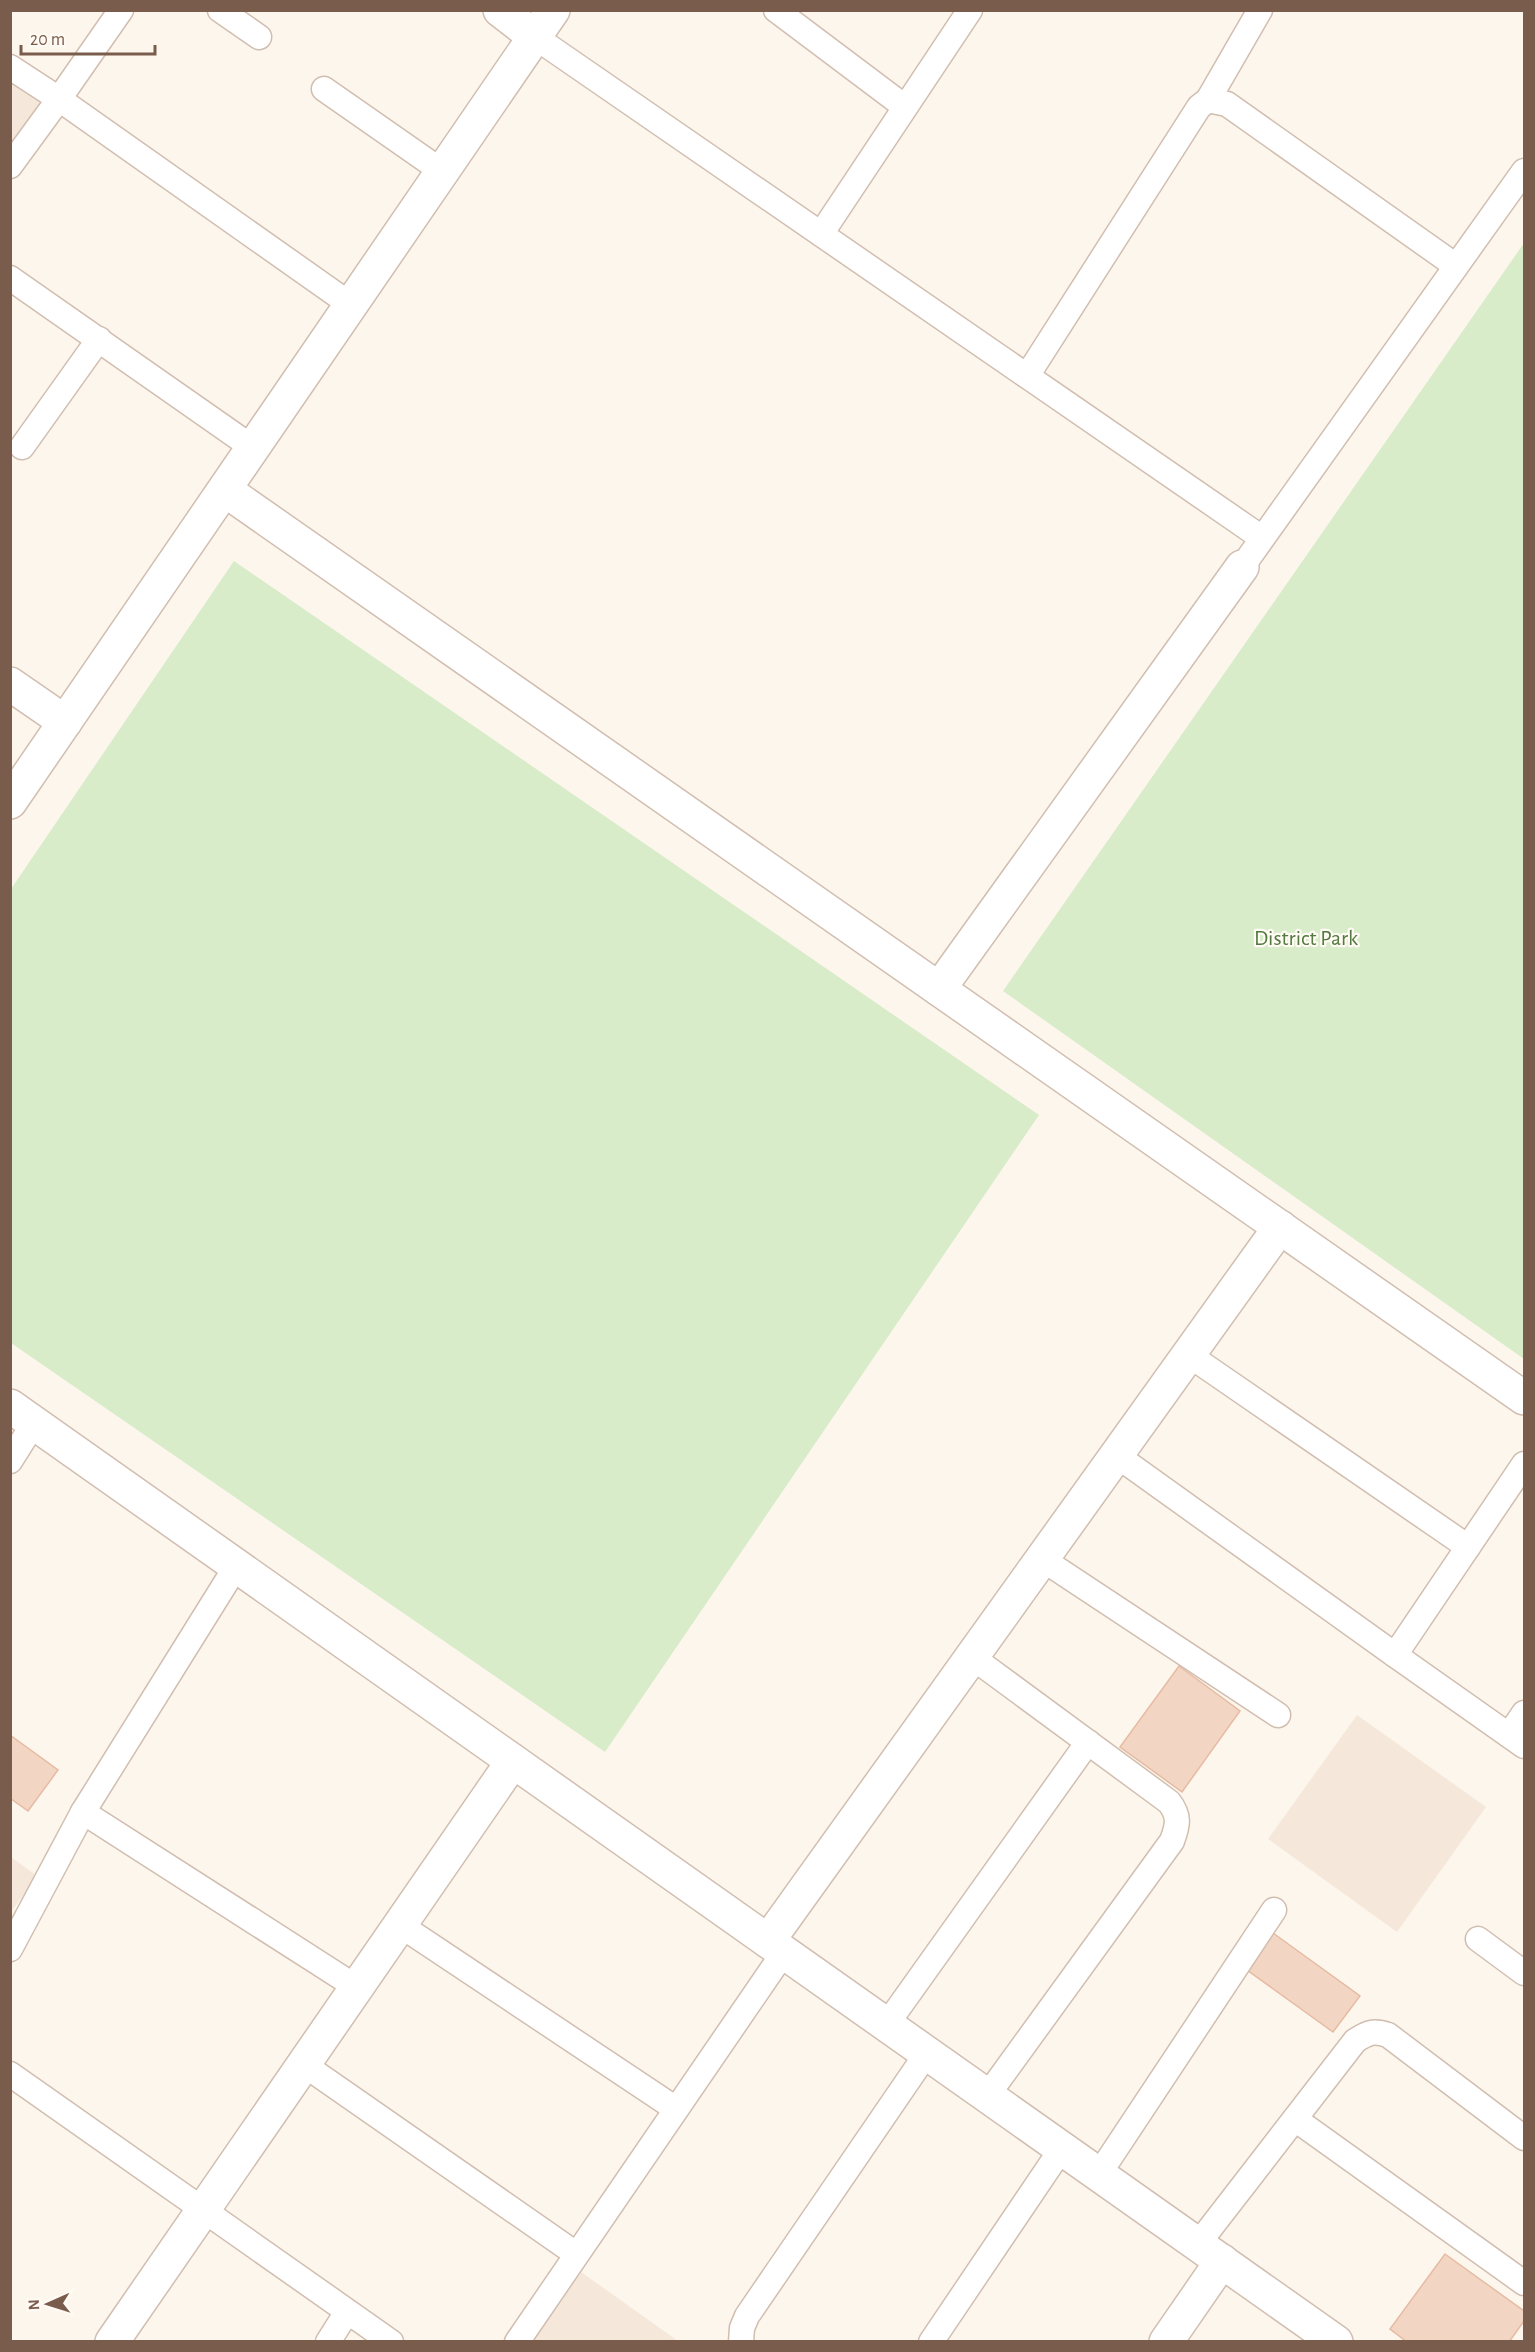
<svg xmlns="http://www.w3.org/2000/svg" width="1535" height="2352" viewBox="0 0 1535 2352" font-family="'Alegreya Sans',sans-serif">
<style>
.residential{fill:#f5e8da}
.green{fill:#d8ecc9}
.building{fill:#f3d5c3;stroke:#e6bba3;stroke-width:1.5}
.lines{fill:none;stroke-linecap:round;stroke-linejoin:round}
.lane-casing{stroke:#d1beb0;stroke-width:27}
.street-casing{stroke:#d1beb0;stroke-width:36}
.lane{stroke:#fff;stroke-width:24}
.street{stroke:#fff;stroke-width:33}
.labels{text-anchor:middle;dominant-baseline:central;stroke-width:4.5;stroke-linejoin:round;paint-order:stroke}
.park-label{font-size:22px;fill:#537a41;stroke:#fffaf3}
</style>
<rect width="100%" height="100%" fill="#fdf6ec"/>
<g class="residential">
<path d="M11,74l40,29 -40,57z"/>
<path d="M1357,1715l129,92 -89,125 -129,-93z"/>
<path d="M11,1857l26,19 -26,36z"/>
<path d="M581,2272l97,69 -147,1z"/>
</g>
<g class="green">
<path d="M1524,243v1116l-521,-368z"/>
<path d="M234,561l805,554 -434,637 -594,-409v-454z"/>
</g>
<g class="building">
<path d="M1179,1666l61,45 -58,81 -62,-45z"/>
<path d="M10,1735l48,35 -30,41 -18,-13z"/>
<path d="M1273,1933l87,63 -27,36 -86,-62z"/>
<path d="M1445,2254l79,57v10l-15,21h-102l-17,-13z"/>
</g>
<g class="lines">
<defs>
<g id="lane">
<path d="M121,10l-62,89 292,206"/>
<path d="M220,10l39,27"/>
<path d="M776,10l129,97"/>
<path d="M535,37l727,501"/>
<path d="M10,67l49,32 -49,67"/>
<path d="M324,89l119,83"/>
<path d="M1208,100l52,-90"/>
<path d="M821,234l149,-224"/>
<path d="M10,278l243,170"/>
<path d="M1027,376l172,-269 9,-7 19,4 229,162"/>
<path d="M22,447l77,-108"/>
<path d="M1242,567l282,-396"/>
<path d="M1189,1355l279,192"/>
<path d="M1116,1455l279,200 129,-191"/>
<path d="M10,1461l24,-38"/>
<path d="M1042,1559l236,156"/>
<path d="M237,1565l-154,247 273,175"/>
<path d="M1395,1655l129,91"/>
<path d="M972,1657l197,145c11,14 9,23 3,39l-185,255"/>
<path d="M1509,1735l15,-22"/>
<path d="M400,1925l276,184"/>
<path d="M1478,1939l46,34"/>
<path d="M10,1949l73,-137"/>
<path d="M887,2024l201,-282"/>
<path d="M303,2064l273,190"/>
<path d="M10,2074l381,268"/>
<path d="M1295,2119l229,164"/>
<path d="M1099,2174l175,-264"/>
<path d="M1198,2244l157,-203c12,-8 18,-11 33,-6l136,103"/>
<path d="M328,2342l19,-30"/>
<path d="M517,2342l267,-390"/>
<path d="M741,2342l1,-14 5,-12 180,-263"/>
<path d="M931,2342l131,-194"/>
</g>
<g id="street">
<path d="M500,10l35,27"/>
<path d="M225,490l1299,908"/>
<path d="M10,684l55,38"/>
<path d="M10,802l543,-792"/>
<path d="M939,989l303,-422"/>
<path d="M10,1406l1326,936"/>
<path d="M768,1941l512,-714"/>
<path d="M112,2342l401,-581"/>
<path d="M1166,2342l56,-81"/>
</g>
</defs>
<use href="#lane" class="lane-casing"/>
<use href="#street" class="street-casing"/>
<use href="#lane" class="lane"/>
<use href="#street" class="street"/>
</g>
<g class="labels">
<g class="park-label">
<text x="1306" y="938">District Park</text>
</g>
</g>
<rect width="1535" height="2352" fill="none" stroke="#7a5c4d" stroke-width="24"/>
<g transform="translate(48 2304) rotate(267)" stroke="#fffaf3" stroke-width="4.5" paint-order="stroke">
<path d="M0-4.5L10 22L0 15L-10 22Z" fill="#7a5c4d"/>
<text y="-9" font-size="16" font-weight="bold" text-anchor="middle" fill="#7a5c4d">N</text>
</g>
<path d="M21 45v9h134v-9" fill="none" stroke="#7a5c4d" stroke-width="3"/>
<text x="30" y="45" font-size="18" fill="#7a5c4d" stroke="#fffaf3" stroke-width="4.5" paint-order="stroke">20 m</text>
</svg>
